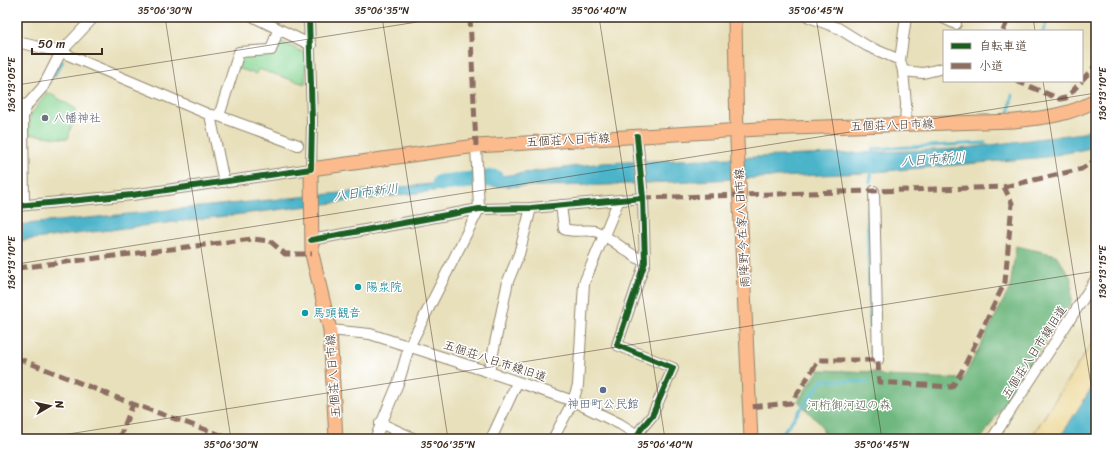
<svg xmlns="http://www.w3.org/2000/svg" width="1113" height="456" viewBox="0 0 1113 456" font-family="Sriracha,'Klee One',sans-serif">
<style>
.green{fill:#88d694;stroke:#628059}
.forest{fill:#6eb77e;stroke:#54704e}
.sand{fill:#eeda9e;stroke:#94825e}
.water{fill:#4bb4c9;stroke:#436f74}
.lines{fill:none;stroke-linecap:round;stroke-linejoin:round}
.stream{stroke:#4bb4c9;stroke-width:3}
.river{stroke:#4bb4c9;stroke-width:17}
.minor-casing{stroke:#92856c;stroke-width:12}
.major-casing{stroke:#92856c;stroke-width:15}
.minor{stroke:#fff;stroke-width:10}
.major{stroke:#fbbb8d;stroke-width:13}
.quiet{stroke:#8d6e63;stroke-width:5;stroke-dasharray:10 5;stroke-linecap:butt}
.cycleway-casing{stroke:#fff;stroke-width:8}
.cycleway{stroke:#1b5e20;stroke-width:6}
.ticks{fill:none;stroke:#3b2a1e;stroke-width:1;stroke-opacity:0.45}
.worship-dot{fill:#6b7280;stroke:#fff;stroke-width:1.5}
.culture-dot{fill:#0f9aa8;stroke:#fff;stroke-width:1.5}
.service-dot{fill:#5c6f8a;stroke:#fff;stroke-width:1.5}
.labels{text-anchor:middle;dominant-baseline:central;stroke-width:3;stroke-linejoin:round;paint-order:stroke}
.worship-label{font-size:12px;fill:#5b616d;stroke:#fff;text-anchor:start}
.street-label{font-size:12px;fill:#3b2a1e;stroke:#fff}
.culture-label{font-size:12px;fill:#0d838f;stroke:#fff;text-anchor:start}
.service-label{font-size:12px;fill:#4e5e75;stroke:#fff}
.park-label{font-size:12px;fill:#525e41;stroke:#fff}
.water-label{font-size:13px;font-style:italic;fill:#416162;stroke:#fff}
.neatline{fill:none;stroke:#3b2a1e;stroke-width:1.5}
.ticks-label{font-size:10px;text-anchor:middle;fill:#3b2a1e}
</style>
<rect width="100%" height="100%" fill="#fff"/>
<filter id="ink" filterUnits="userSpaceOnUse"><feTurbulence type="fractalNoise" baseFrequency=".025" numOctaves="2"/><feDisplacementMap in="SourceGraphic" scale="8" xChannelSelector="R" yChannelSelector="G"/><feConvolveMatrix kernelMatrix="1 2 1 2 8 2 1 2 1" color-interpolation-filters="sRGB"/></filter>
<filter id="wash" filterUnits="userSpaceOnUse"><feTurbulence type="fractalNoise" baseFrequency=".012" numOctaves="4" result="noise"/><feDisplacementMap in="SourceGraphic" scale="16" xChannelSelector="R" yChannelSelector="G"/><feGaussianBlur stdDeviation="0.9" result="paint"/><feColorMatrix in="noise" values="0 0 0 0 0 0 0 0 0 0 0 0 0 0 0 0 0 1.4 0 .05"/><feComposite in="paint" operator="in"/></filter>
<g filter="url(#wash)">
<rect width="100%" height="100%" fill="#e8e0bb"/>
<g class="green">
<path d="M281,42l26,12 -2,30 -47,-15 -2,5 -19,-6 4,-12 32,-2z"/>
<path d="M47,92l29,17 -8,30 -40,-5 2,-18z"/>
</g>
<path class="forest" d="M1016,246l40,9 16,24 -1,24 -90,136h-155l-5,-14 -23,-24 21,-31 56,2 9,4 79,3 47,-91z"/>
<path class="sand" d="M1096,337v102h-66l58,-90z"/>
<g class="water">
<path d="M1096,124v20l-5,4 -45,9 -183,16 -257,12 -139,2 -450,54v-16l445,-44 140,-18 358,-14 123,-16z"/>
<path d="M1096,381v58h-37z"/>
</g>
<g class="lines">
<g class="stream">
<path d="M1043,31l6,-14"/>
<path d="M54,76l9,-15"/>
<path d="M1009,114l3,-19"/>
<path d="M873,156v-7l112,-6"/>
<path d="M870,182l2,-12"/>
<path d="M867,209l4,143"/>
<path d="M778,439l45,-59 46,2"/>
</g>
<path class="river" d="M440,183l55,-5"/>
</g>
</g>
<g filter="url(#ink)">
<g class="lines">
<defs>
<g id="minor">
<path d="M254,17l57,28"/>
<path d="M809,17l29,11 29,18 33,14"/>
<path d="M941,17l15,7"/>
<path d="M17,42l44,10 149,63 9,1 79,29"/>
<path d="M903,71l20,2 21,-5"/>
<path d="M17,104l10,1 16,-18 18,-35 33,-35"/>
<path d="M210,115l14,67"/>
<path d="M219,116l20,-64 32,-2 7,-20"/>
<path d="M905,125l1,-21 -3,-33 -3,-11 6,-43"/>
<path d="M874,191l4,169"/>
<path d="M24,205l-1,-88 4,-12"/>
<path d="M561,205l3,24c11,4 20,0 31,2 11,3 36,25 50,31"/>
<path d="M17,206l115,-11 179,-26 1,-48 -3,-104"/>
<path d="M311,240l168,-31 52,-1 112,-10"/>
<path d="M330,330l40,4 119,38 84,29 47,23 24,15"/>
<path d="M489,372l19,-91 11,-27 12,-46"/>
<path d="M380,423l35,16"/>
<path d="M375,439l24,-58 10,-34 70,-138 -3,-63"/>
<path d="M491,439l26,-56"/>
<path d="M553,439l20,-38 5,-16 6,-102 34,-81"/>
<path d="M636,439l5,-10 11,-13 21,-48 -56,-23 28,-83 -2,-64 -6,-62"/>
<path d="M992,439l104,-160"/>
</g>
<g id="major">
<path d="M735,17l2,124 14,298"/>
<path d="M336,439l-6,-109 -18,-76 -1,-85 165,-23 283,-17 255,-8c28,-3 58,-6 82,-21"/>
</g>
</defs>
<use href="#minor" class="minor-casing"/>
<use href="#major" class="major-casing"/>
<use href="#minor" class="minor"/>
<use href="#major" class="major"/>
<g class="quiet">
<path d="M470,17l6,129"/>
<path d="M1003,31l6,-14"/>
<path d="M1082,80l14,-15"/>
<path d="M1016,81l44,18 6,-1 16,-17"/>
<path d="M1004,187l77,-18 15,-9"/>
<path d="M643,198l361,-11 8,16 -7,79 -43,89 -10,16 -73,-5 -1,-22h-59l-28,43 -41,4"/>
<path d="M17,268l235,-29 18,2 15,13h27"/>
<path d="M17,358l116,46 99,35"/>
<path d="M119,439l14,-35"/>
</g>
<defs>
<g id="cycleway">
<path d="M17,206l115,-11 179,-26 1,-48 -3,-104"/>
<path d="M311,240l168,-31 52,-1 112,-10"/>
<path d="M636,439l5,-10 11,-13 21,-48 -56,-23 28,-83 -2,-64 -6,-62"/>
</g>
</defs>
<use href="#cycleway" class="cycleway-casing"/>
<use href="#cycleway" class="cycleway"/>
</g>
</g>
<path class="ticks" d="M165,17l66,422M382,17l66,422M599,17l66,422M816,17l66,422M1033,17l2,14M1043,81l53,336M17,85l432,-68M17,264l1079,-171M37,439l1059,-168"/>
<circle class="worship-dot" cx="45" cy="118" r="4"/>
<g class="culture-dot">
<circle cx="358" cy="287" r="4"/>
<circle cx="305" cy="313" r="4"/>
</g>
<circle class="service-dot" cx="603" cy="390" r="4"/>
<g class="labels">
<g class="worship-label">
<text x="53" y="118">八幡神社</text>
</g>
<g class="street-label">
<text transform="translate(892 125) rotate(-2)">五個荘八日市線</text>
<text transform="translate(568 140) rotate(-3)">五個荘八日市線</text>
<text transform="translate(742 228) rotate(-93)">雨降野今在家八日市線</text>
<text transform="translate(1034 352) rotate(-57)">五個荘八日市線旧道</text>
<text transform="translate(495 361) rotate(18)">五個荘八日市線旧道</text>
<text transform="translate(333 376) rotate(-94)">五個荘八日市線</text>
</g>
<g class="culture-label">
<text x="366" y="287">陽泉院</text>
<text x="313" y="313">馬頭観音</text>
</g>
<g class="service-label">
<text x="603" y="404">神田町公民館</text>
</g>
<g class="park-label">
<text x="849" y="405">河桁御河辺の森</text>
</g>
<g class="water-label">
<text transform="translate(933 159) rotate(-4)">八日市新川</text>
<text transform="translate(366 192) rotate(-7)">八日市新川</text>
</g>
</g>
<rect width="1113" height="456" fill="none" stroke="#fff" stroke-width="44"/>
<rect x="943" y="30" width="140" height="52" fill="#ffffff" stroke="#b1aaa5"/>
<rect x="951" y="43" width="20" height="6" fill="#1b5e20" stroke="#b1aaa5"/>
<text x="979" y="50" font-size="12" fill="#3b2a1e">自転車道</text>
<rect x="951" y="63" width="20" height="6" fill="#8d6e63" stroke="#b1aaa5"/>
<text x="979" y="70" font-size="12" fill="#3b2a1e">小道</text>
<g transform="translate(50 406) rotate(81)" stroke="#ffffff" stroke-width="3" paint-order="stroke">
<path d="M0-3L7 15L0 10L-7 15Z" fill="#3b2a1e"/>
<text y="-6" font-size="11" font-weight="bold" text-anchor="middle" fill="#3b2a1e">N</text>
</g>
<path d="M32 48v6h70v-6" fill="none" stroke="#3b2a1e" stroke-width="2"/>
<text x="38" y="48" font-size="12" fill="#3b2a1e" stroke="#ffffff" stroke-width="3" paint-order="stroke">50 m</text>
<rect x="22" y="22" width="1069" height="412" class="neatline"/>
<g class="ticks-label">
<text x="165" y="14">35°06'30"N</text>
<text x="382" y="14">35°06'35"N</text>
<text x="599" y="14">35°06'40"N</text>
<text x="816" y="14">35°06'45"N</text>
<text transform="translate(11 85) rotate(-90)" y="4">136°13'05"E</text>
<text transform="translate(1102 94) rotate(-90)" y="4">136°13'10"E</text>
<text transform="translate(11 263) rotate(-90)" y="4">136°13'10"E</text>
<text transform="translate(1102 272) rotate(-90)" y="4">136°13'15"E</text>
<text x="231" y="448">35°06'30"N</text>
<text x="448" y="448">35°06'35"N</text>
<text x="665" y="448">35°06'40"N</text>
<text x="882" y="448">35°06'45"N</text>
</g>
</svg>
